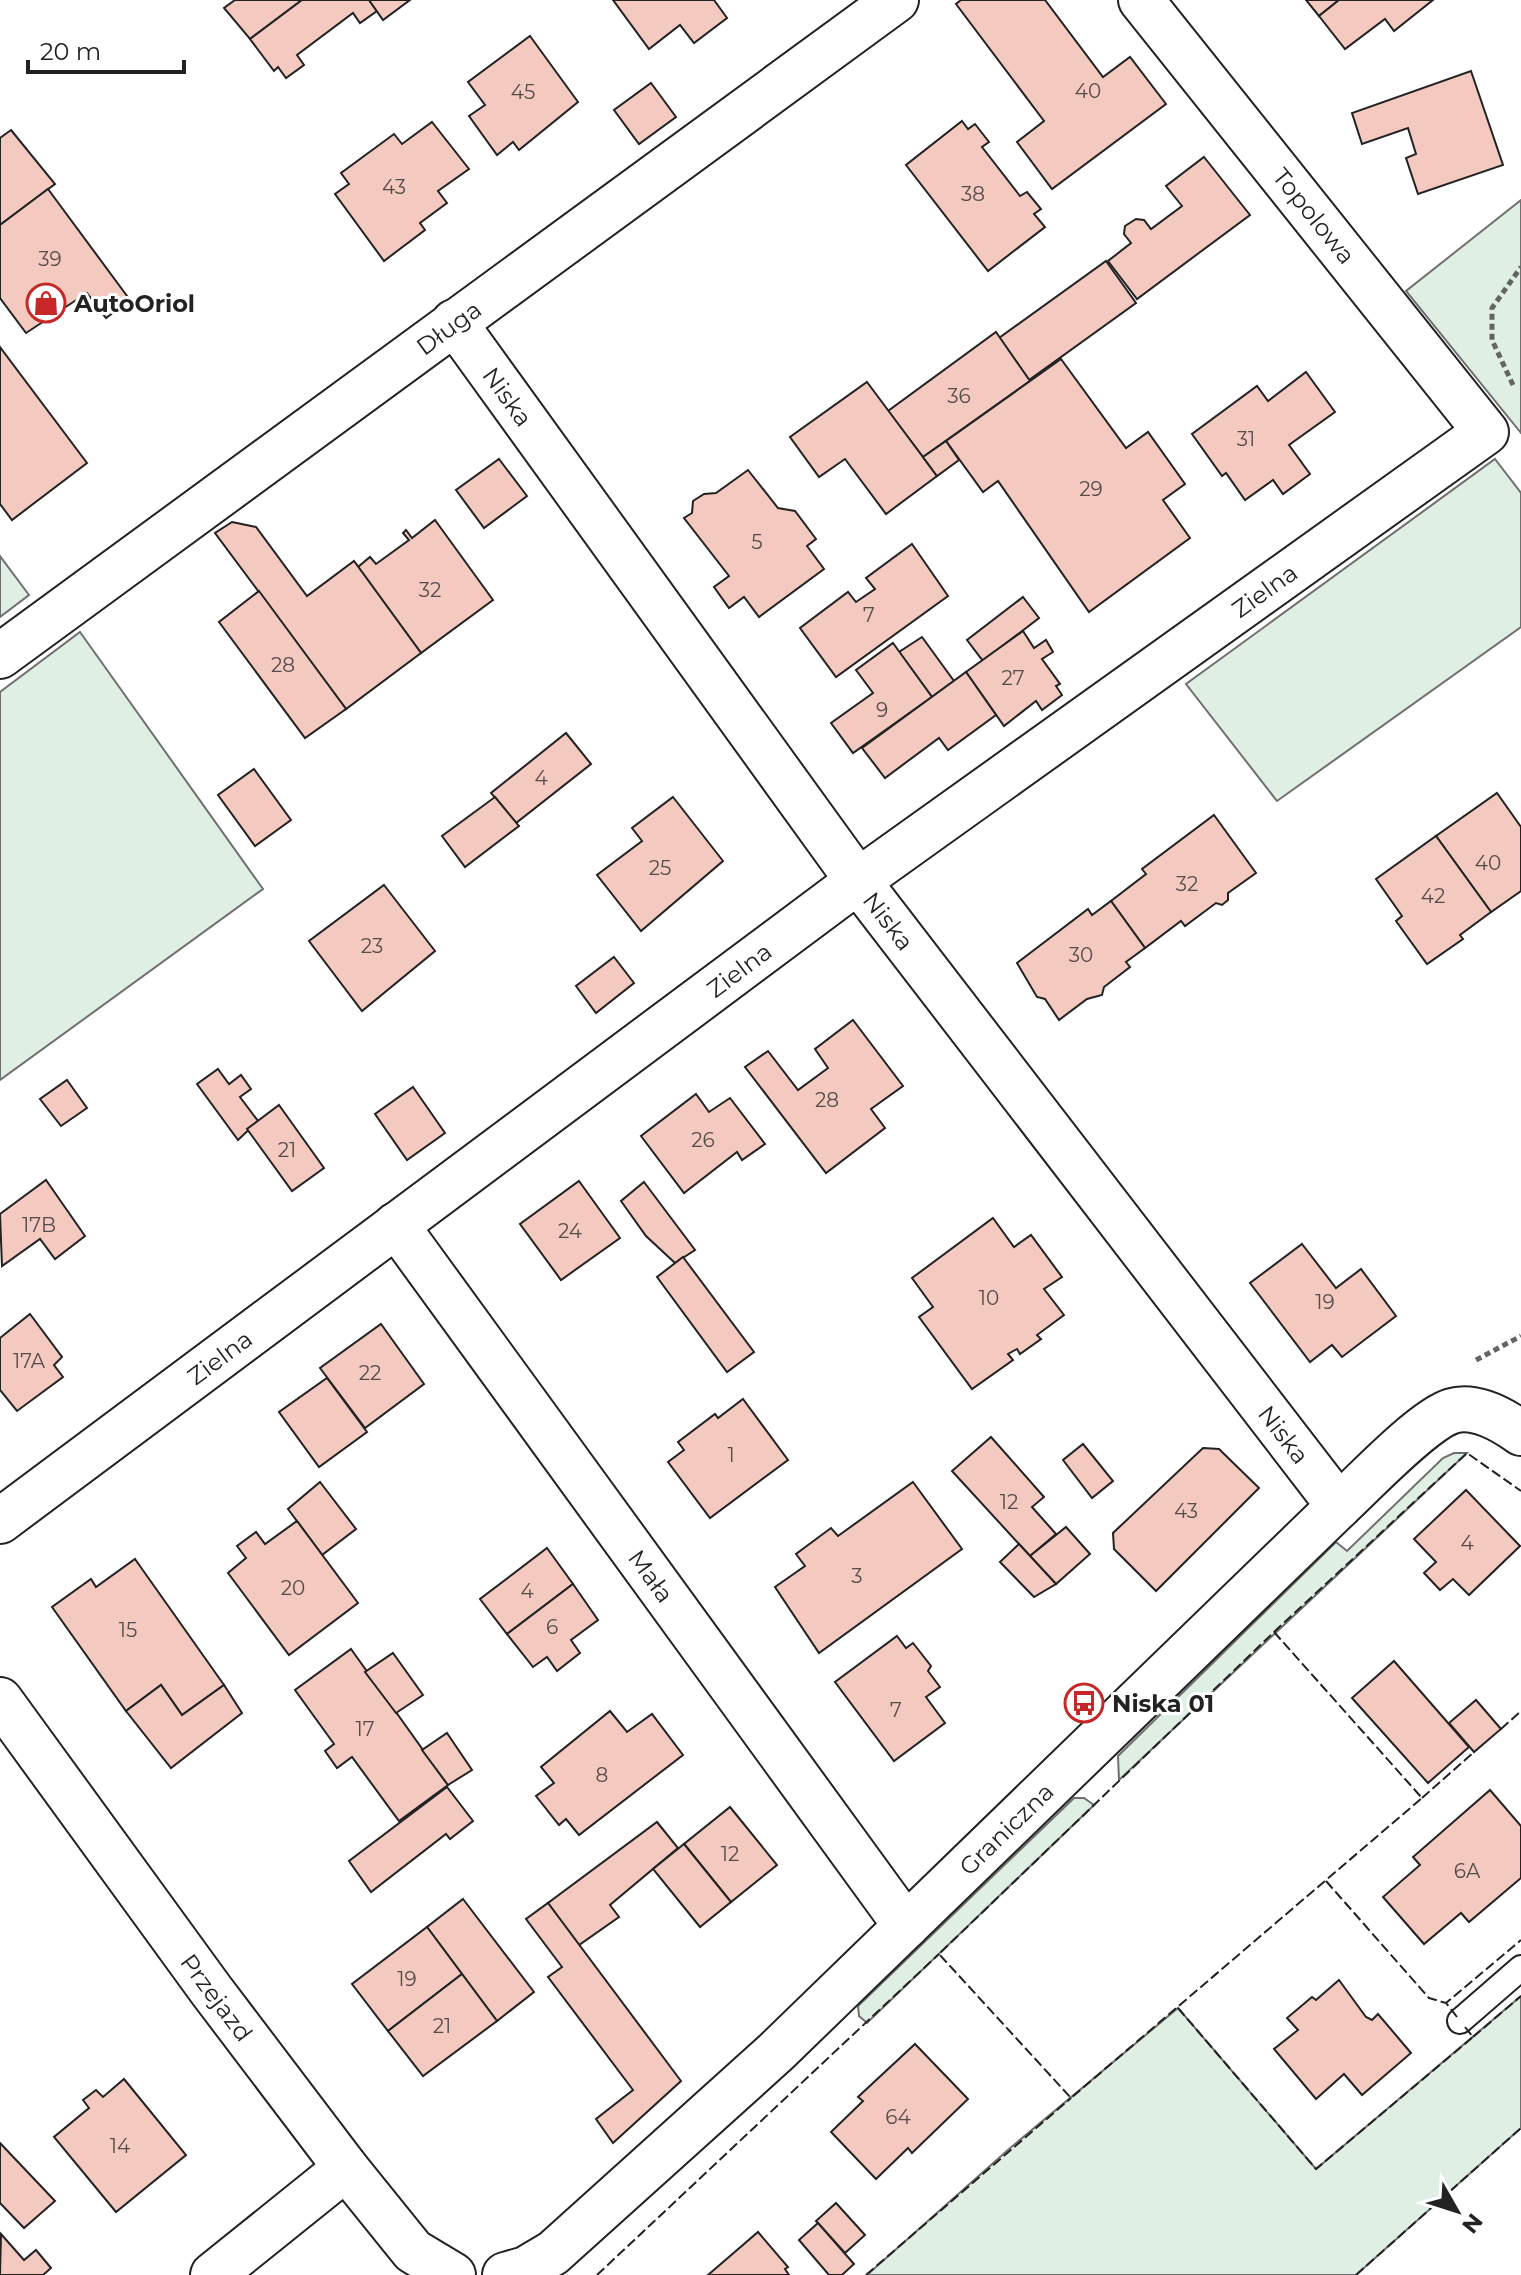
<svg xmlns="http://www.w3.org/2000/svg" width="1521" height="2275" viewBox="0 0 1521 2275" font-family="Montserrat,sans-serif">
<style>
.green{fill:#e0efe3;stroke:#6f6f6f;stroke-width:2}
.building{fill:#f3c9c0;stroke:#222;stroke-width:2}
.lines{fill:none;stroke-linecap:round;stroke-linejoin:round}
.lane-casing{stroke:#222;stroke-width:28}
.street-casing{stroke:#222;stroke-width:48}
.secondary-casing{stroke:#222;stroke-width:48}
.path{stroke:#646464;stroke-width:5;stroke-dasharray:6 4;stroke-linecap:butt}
.lane{stroke:#fff;stroke-width:24}
.street{stroke:#fff;stroke-width:44}
.secondary{stroke:#fff;stroke-width:44}
.fence{stroke:#222;stroke-width:2;stroke-dasharray:10 4;stroke-linecap:butt}
.labels{text-anchor:middle;dominant-baseline:central;stroke-width:6;stroke-linejoin:round;paint-order:stroke}
.number-label{font-size:20px;fill:#564c4a}
.street-label{font-size:24px;fill:#222;stroke:#fff}
.poi-label{font-size:24px;font-weight:bold;fill:#222;stroke:#fff;text-anchor:start}
</style>
<rect width="100%" height="100%" fill="#fff"/>
<g class="green">
<path d="M1521,200v233l-115,-142z"/>
<path d="M1495,459l26,34v134l-244,174 -91,-117z"/>
<path d="M0,556l29,39 -29,22z"/>
<path d="M80,632l183,257 -263,191v-388z"/>
<path d="M1454,1453h13l-348,327 -1,-24 218,-214 11,9 96,-93z"/>
<path d="M1074,1798h10l10,7 -227,218 -8,-7 -1,-10z"/>
<path d="M1521,1996v132l-165,147h-489l142,-126 169,-141 138,161z"/>
</g>
<g class="building">
<path d="M235,0h67l-52,39 -26,-31z"/>
<path d="M302,0h67l8,11 -17,12 -7,-10 -56,42 7,10 -18,13 -8,-11 -4,4 -24,-32z"/>
<path d="M369,0h41l-27,20z"/>
<path d="M613,0h101l13,18 -33,25 -14,-18 -31,24z"/>
<path d="M961,0h84l58,77 27,-20 36,47 -114,85 -35,-47 27,-21 -88,-117z"/>
<path d="M1306,0h33l-20,16z"/>
<path d="M1339,0h94l-39,31 -9,-12 -40,30 -26,-33z"/>
<path d="M530,36l48,66 -59,48 -6,-8 -16,13 -28,-39 16,-11 -17,-23z"/>
<path d="M1471,71l32,94 -85,29 -12,-36 10,-4 -8,-26 -46,16 -10,-31z"/>
<path d="M651,83l25,34 -37,27 -25,-34z"/>
<path d="M962,121l6,8 7,-5 14,18 -7,5 38,49 7,-4 14,17 -7,5 11,13 -57,44 -82,-106z"/>
<path d="M432,122l37,47 -31,22 9,12 -27,20 5,7 -41,31 -49,-67 14,-10 -8,-11 53,-39 8,10z"/>
<path d="M11,130l44,54 -55,41v-87z"/>
<path d="M1204,157l46,58 -113,84 -29,-38 23,-18 -7,-9 1,-8 11,-7 8,1 7,9 31,-23 -16,-20z"/>
<path d="M48,189l82,111 -24,18 -19,-25 -61,40 -26,-35v-73z"/>
<path d="M1106,261l30,42 -107,77 -30,-42z"/>
<path d="M996,332l34,49 -107,76 -35,-46z"/>
<path d="M0,347l87,116 -75,57 -12,-16z"/>
<path d="M1061,359l65,89 22,-16 37,52 -22,16 27,38 -101,74 -91,-131 -15,11 -37,-51z"/>
<path d="M1306,372l29,40 -46,33 21,29 -27,20 -10,-14 -28,20 -19,-27 -4,3 -30,-42 65,-48 11,15z"/>
<path d="M867,382l70,94 -51,38 -41,-55 -26,18 -29,-40z"/>
<path d="M946,441l13,19 -22,16 -14,-19z"/>
<path d="M499,459l28,37 -43,32 -28,-38z"/>
<path d="M748,470l30,38 17,3 21,28 -9,7 17,23 -65,48 -15,-20 -15,11 -15,-21 15,-11 -45,-58 8,-5 1,-12 11,-7 12,-1z"/>
<path d="M435,520l58,80 -72,53 -63,-86 12,-10 6,7 33,-24 -6,-7 3,-3 6,8z"/>
<path d="M232,522l24,5 51,69 47,-35 67,92 -75,56 -131,-176z"/>
<path d="M912,544l36,52 -112,81 -36,-49 48,-36 8,10 19,-13 -9,-11z"/>
<path d="M259,591l87,118 -41,29 -86,-116z"/>
<path d="M1023,597l16,21 -56,43 -16,-21z"/>
<path d="M1023,631l11,17 12,-8 7,12 -11,7 18,25 -4,2 6,9 -20,15 -6,-9 -32,25 -38,-54z"/>
<path d="M922,637l32,44 -22,16 -33,-45z"/>
<path d="M893,643l39,54 -79,56 -22,-30 42,-30 -17,-23z"/>
<path d="M966,672l30,43 -48,35 -9,-12 -54,40 -23,-30z"/>
<path d="M566,733l25,31 -75,59 -25,-30z"/>
<path d="M254,769l37,51 -36,26 -37,-51z"/>
<path d="M1497,793l24,34v64l-30,21 -55,-76z"/>
<path d="M495,797l24,29 -54,41 -23,-31z"/>
<path d="M673,797l50,64 -82,70 -44,-56 45,-34 -10,-13z"/>
<path d="M1214,815l42,58 -28,20v7l-6,5 -6,-2 -31,23 -4,-5 -36,27 -34,-47 35,-27 -4,-5z"/>
<path d="M1436,836l55,76 -31,23 3,4 -36,25 -31,-43 6,-5 -26,-37z"/>
<path d="M384,885l51,66 -73,60 -53,-70z"/>
<path d="M1111,901l34,47 -19,14 4,5 -26,20 -2,8 -15,4 -28,21 -14,-21 -8,-2 -20,-34 71,-54 4,6z"/>
<path d="M614,957l20,26 -38,30 -20,-27z"/>
<path d="M853,1020l50,66 -32,23 14,19 -59,45 -81,-106 23,-16 30,39 30,-22 -13,-19z"/>
<path d="M218,1069l11,15 12,-9 10,14 -11,8 18,24 -20,19 -41,-56z"/>
<path d="M67,1080l20,28 -26,18 -21,-27z"/>
<path d="M413,1087l32,46 -38,27 -32,-46z"/>
<path d="M696,1094l13,18 21,-14 35,46 -23,16 -5,-8 -53,41 -43,-57z"/>
<path d="M279,1105l45,63 -32,23 -45,-62z"/>
<path d="M46,1180l39,56 -30,23 -15,-20 -38,27 -2,-52z"/>
<path d="M579,1181l41,57 -59,42 -41,-56z"/>
<path d="M644,1182l51,68 -20,13 -29,-27 -25,-35z"/>
<path d="M993,1218l21,29 17,-12 31,42 -18,12 20,26 -27,20 4,4 -21,15 -3,-5 -9,5 5,6 -41,29 -53,-72 14,-10 -21,-29z"/>
<path d="M1302,1244l34,44 25,-19 35,47 -54,41 -10,-12 -22,17 -60,-79z"/>
<path d="M683,1257l71,95 -27,20 -70,-95z"/>
<path d="M30,1314l32,43 -8,8 9,12 -46,34 -17,-21v-52z"/>
<path d="M381,1324l43,60 -59,44 -45,-60z"/>
<path d="M327,1378l40,54 -48,35 -40,-55z"/>
<path d="M743,1399l45,61 -78,58 -42,-56 16,-12 -6,-8 37,-28 3,4z"/>
<path d="M991,1437l53,60 -12,10 24,27 -26,22 -78,-85z"/>
<path d="M1083,1444l30,37 -21,17 -29,-38z"/>
<path d="M1203,1448l16,1 40,39 -103,103 -42,-42 -1,-16z"/>
<path d="M320,1482l36,47 -34,26 -34,-46z"/>
<path d="M913,1482l49,67 -143,104 -44,-66 30,-21 -9,-12 35,-26 7,8z"/>
<path d="M1466,1490l54,56 -51,49 -16,-16 -13,11 -16,-17 12,-11 -22,-23z"/>
<path d="M297,1521l61,82 -69,52 -61,-82 18,-15 -9,-12 19,-14 9,12z"/>
<path d="M1066,1527l24,27 -34,30 -26,-28z"/>
<path d="M1019,1544l37,40 -22,13 -34,-35z"/>
<path d="M547,1548l26,36 -66,50 -27,-35z"/>
<path d="M135,1559l89,126 -42,30 -21,-30 -35,26 -74,-104 39,-28 5,8z"/>
<path d="M573,1584l25,36 -27,20 9,13 -23,18 -10,-14 -14,10 -26,-33z"/>
<path d="M897,1636l9,12 7,-5 18,23 -3,5 12,16 -14,10 19,26 -51,38 -59,-79z"/>
<path d="M351,1649l97,136 -49,36 -47,-64 -15,11 -12,-17 9,-7 -39,-54z"/>
<path d="M393,1653l30,42 -27,18 -31,-41z"/>
<path d="M1394,1661l75,86 -41,36 -76,-85z"/>
<path d="M161,1685l21,30 42,-30 18,28 -71,55 -45,-57z"/>
<path d="M1476,1700l25,29 -27,23 -25,-29z"/>
<path d="M610,1711l17,21 25,-18 31,41 -104,80 -13,-16 -7,6 -23,-29 18,-13 -13,-16z"/>
<path d="M447,1733l25,37 -24,15 -26,-35z"/>
<path d="M447,1787l26,34 -23,18 -4,-5 -75,58 -22,-31z"/>
<path d="M1490,1790l31,36v52l-52,44 -8,-9 -37,31 -41,-47 37,-32 -7,-8z"/>
<path d="M730,1807l47,58 -46,37 -47,-58z"/>
<path d="M657,1822l21,26 -68,57 9,12 -40,28 -31,-42z"/>
<path d="M684,1844l47,58 -31,25 -47,-58z"/>
<path d="M463,1899l71,93 -37,29 -70,-94z"/>
<path d="M548,1903l133,178 -68,62 -17,-24 37,-29 -85,-113 14,-10 -36,-48z"/>
<path d="M427,1927l35,47 -74,57 -36,-47z"/>
<path d="M462,1974l35,47 -74,55 -35,-45z"/>
<path d="M1339,1980l27,37 6,3 6,-6 33,39 -49,42 -18,-21 -28,25 -42,-50 24,-19 -11,-12 25,-21 4,3z"/>
<path d="M915,2044l53,55 -56,54 -4,-5 -32,31 -45,-47 32,-31 -5,-4z"/>
<path d="M124,2079l62,76 -70,57 -62,-75 35,-29 -6,-8 13,-10 7,7z"/>
<path d="M0,2143l55,58 -31,27 -24,-25z"/>
<path d="M836,2203l29,32 -20,18 -29,-32z"/>
<path d="M818,2223l36,41 -12,11h-13l-30,-35z"/>
<path d="M758,2232l30,35 -3,2 4,6h-81z"/>
<path d="M1,2234l23,26 12,-10 15,18 -8,7h-43z"/>
</g>
<g class="lines">
<defs>
<path id="lane" d="M1460,2021l61,-53"/>
<g id="street">
<path id="s1" d="M454,322l404,559 481,625"/>
<path id="s2" d="M0,656l896,-656"/>
<path id="s3" d="M396,1225l510,701"/>
<path id="s4" d="M0,1521l858,-640 628,-449 -345,-432"/>
<path d="M213,2275l133,-107"/>
</g>
<g id="secondary">
<path id="s5" d="M0,1700l211,290 135,178 67,83 40,24"/>
<path id="s6" d="M505,2275l21,-6 27,-16 223,-201 563,-546c25,-23 84,-86 113,-95 23,-7 51,9 69,22"/>
</g>
</defs>
<use href="#lane" class="lane-casing"/>
<use href="#street" class="street-casing"/>
<use href="#secondary" class="secondary-casing"/>
<g class="path">
<path d="M1513,385l-21,-45v-32l29,-41"/>
<path d="M1476,1360l45,-24"/>
</g>
<use href="#lane" class="lane"/>
<use href="#street" class="street"/>
<use href="#secondary" class="secondary"/>
<g class="fence">
<path d="M1274,1632l148,166 -351,300 -132,-144 335,-322 193,-179 54,38"/>
<path d="M1501,1729l20,-18"/>
<path d="M1422,1798l52,-46"/>
<path d="M1326,1881l103,117 17,5"/>
<path d="M1178,2008l138,161 157,-132 -8,-10"/>
<path d="M1457,2017l-11,-14 75,-63"/>
<path d="M1473,2037l48,-41"/>
<path d="M597,2275l342,-321"/>
<path d="M866,2275l205,-177"/>
<path d="M1356,2275l165,-147"/>
</g>
</g>
<defs>
<symbol id="shop-ring" viewBox="-11 -11 22 22"><circle r="9.5" fill="#fff" stroke="#c62828" stroke-width="1.5"/><path d="M-5-2.5h2.3a2.7 3.5 0 0 1 5.4 0H5L5.5 6h-11ZM-1.5-2.5h3a1.5 2.3 0 0 0-3 0Z" fill="#c62828"/></symbol>
<symbol id="bus-ring" viewBox="-11 -11 22 22"><circle r="9.5" fill="#fff" stroke="#c62828" stroke-width="1.5"/><path d="M-5-6H5V4H4V6H2V4H-2V6H-4V4H-5ZM-3.5-4V0h7V-4ZM-3.5 1.2v1.5H-2V1.2ZM2 1.2v1.5H3.5V1.2Z" fill="#c62828"/></symbol>
</defs>
<g fill-rule="evenodd">
<use href="#shop-ring" x="24" y="281" width="44" height="44"/>
<use href="#bus-ring" x="1062" y="1681" width="44" height="44"/>
</g>
<g class="labels">
<g class="number-label">
<text x="1088" y="91">40</text>
<text x="523" y="92">45</text>
<text x="394" y="187">43</text>
<text x="973" y="194">38</text>
<text x="50" y="259">39</text>
<text x="959" y="396">36</text>
<text x="1246" y="439">31</text>
<text x="1091" y="489">29</text>
<text x="757" y="542">5</text>
<text x="430" y="590">32</text>
<text x="869" y="615">7</text>
<text x="283" y="665">28</text>
<text x="1013" y="678">27</text>
<text x="882" y="710">9</text>
<text x="541" y="778">4</text>
<text x="1488" y="863">40</text>
<text x="660" y="868">25</text>
<text x="1187" y="884">32</text>
<text x="1433" y="896">42</text>
<text x="372" y="946">23</text>
<text x="1081" y="955">30</text>
<text x="827" y="1100">28</text>
<text x="703" y="1140">26</text>
<text x="287" y="1150">21</text>
<text x="39" y="1225">17B</text>
<text x="570" y="1231">24</text>
<text x="989" y="1298">10</text>
<text x="1325" y="1302">19</text>
<text x="29" y="1361">17A</text>
<text x="370" y="1373">22</text>
<text x="731" y="1455">1</text>
<text x="1009" y="1502">12</text>
<text x="1186" y="1511">43</text>
<text x="1467" y="1543">4</text>
<text x="857" y="1576">3</text>
<text x="293" y="1588">20</text>
<text x="527" y="1591">4</text>
<text x="552" y="1627">6</text>
<text x="128" y="1630">15</text>
<text x="896" y="1710">7</text>
<text x="365" y="1729">17</text>
<text x="602" y="1775">8</text>
<text x="730" y="1854">12</text>
<text x="1467" y="1871">6A</text>
<text x="407" y="1979">19</text>
<text x="442" y="2026">21</text>
<text x="898" y="2117">64</text>
<text x="120" y="2146">14</text>
</g>
<g class="street-label">
<text transform="translate(1314 216) rotate(51)">Topolowa</text>
<text stroke="none"><textPath href="#s2" startOffset="556">Długa</textPath></text>
<text stroke="none"><textPath href="#s1" startOffset="92">Niska</textPath></text>
<text stroke="none"><textPath href="#s4" startOffset="1570">Zielna</textPath></text>
<text stroke="none"><textPath href="#s1" startOffset="740">Niska</textPath></text>
<text stroke="none"><textPath href="#s4" startOffset="922">Zielna</textPath></text>
<text stroke="none"><textPath href="#s4" startOffset="274">Zielna</textPath></text>
<text stroke="none"><textPath href="#s1" startOffset="1388">Niska</textPath></text>
<text stroke="none"><textPath href="#s3" startOffset="434">Mała</textPath></text>
<text stroke="none"><textPath href="#s6" startOffset="674">Graniczna</textPath></text>
<text stroke="none"><textPath href="#s5" startOffset="368">Przejazd</textPath></text>
</g>
<g class="poi-label">
<text x="74" y="303">AutoOriol</text>
<text x="1112" y="1703">Niska 01</text>
</g>
</g>
<g transform="translate(1457 2211) rotate(129)" stroke="#ffffff" stroke-width="6" paint-order="stroke">
<path d="M0-6L14 30L0 20L-14 30Z" fill="#222222"/>
<text y="-12" font-size="22" font-weight="bold" text-anchor="middle" fill="#222222">N</text>
</g>
<path d="M28 60v12h156v-12" fill="none" stroke="#222222" stroke-width="4"/>
<text x="40" y="60" font-size="24" fill="#222222" stroke="#ffffff" stroke-width="6" paint-order="stroke">20 m</text>
</svg>
